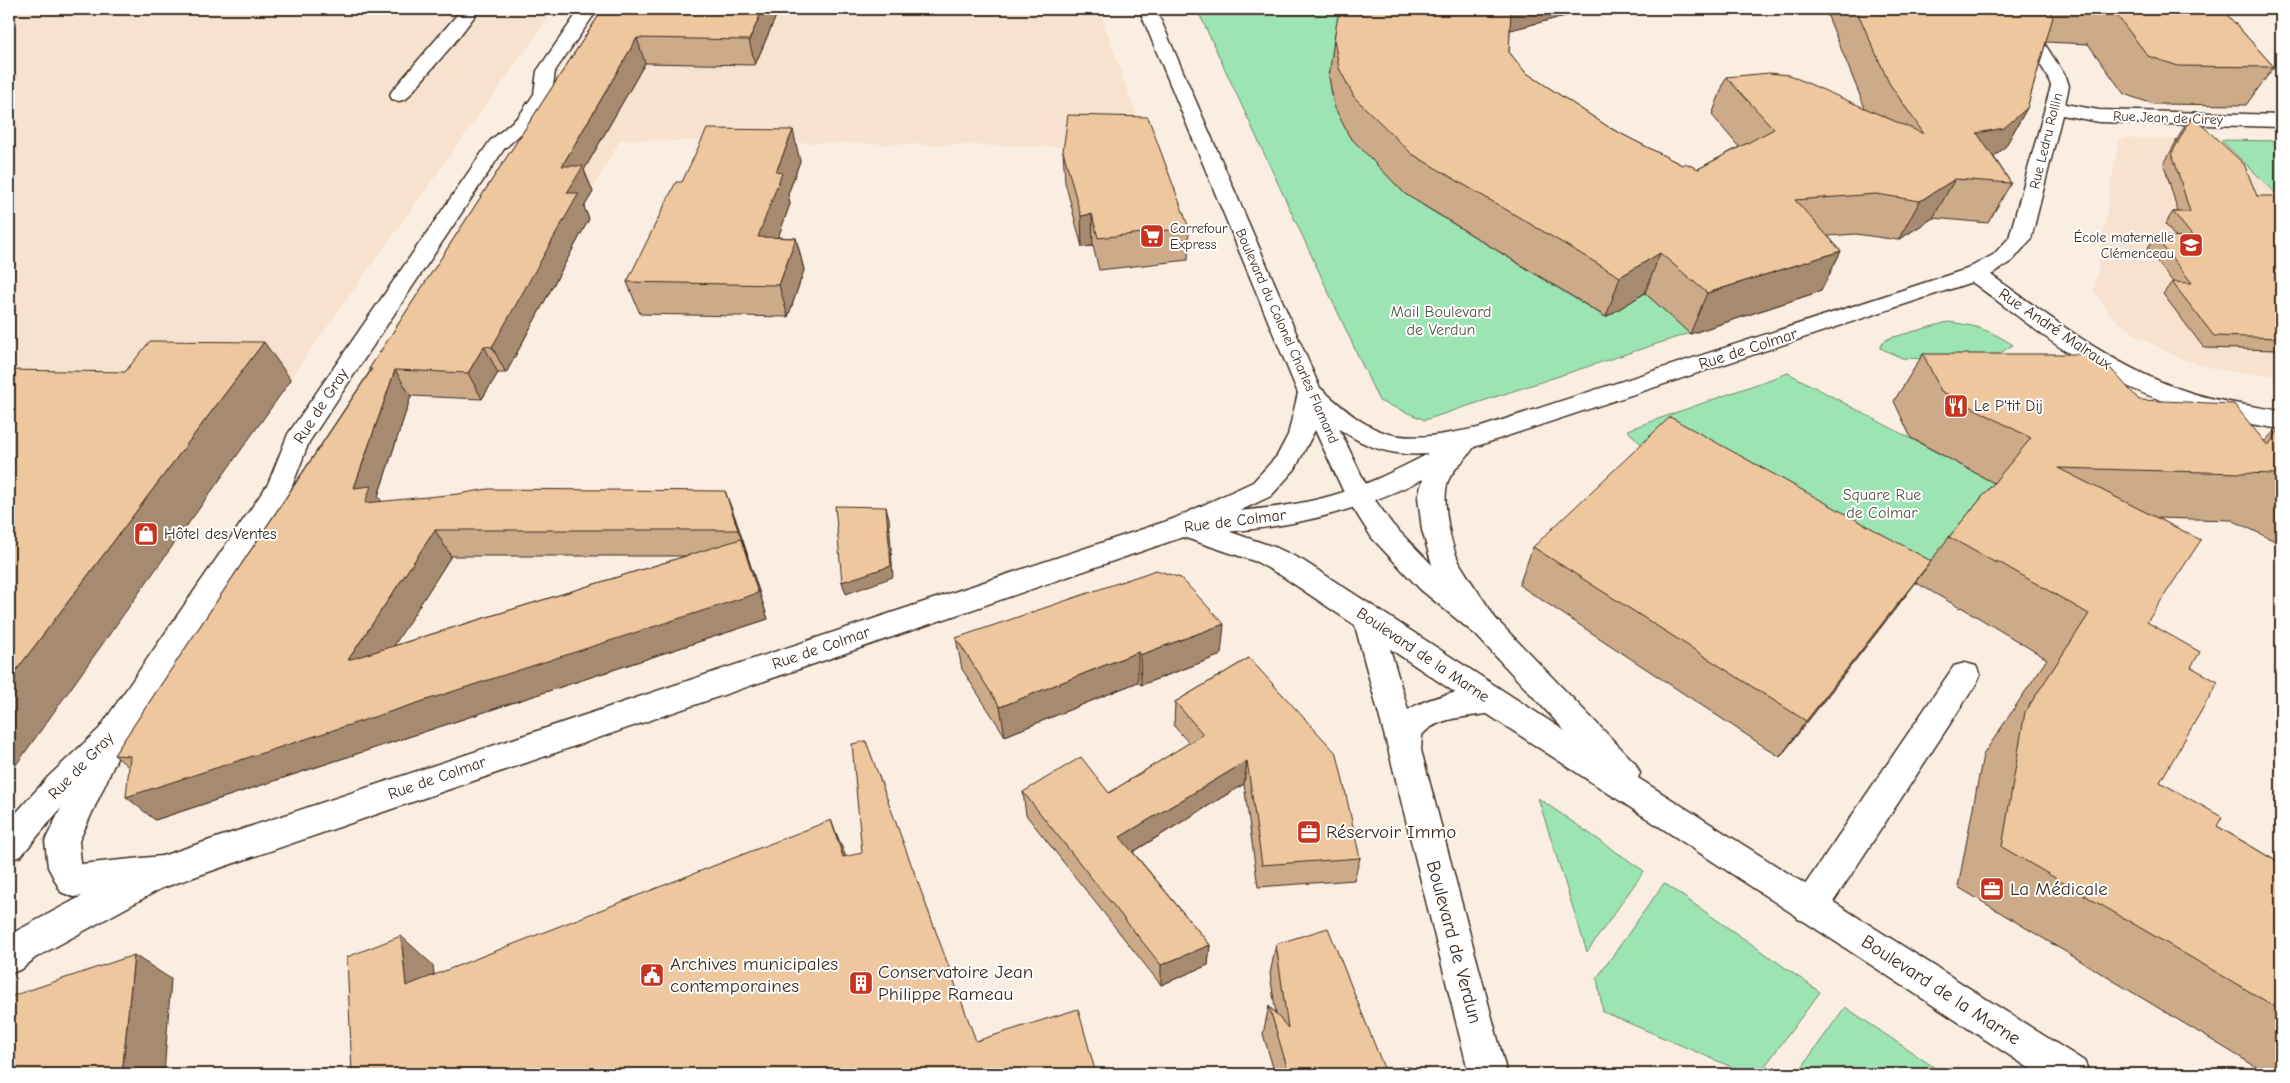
<svg xmlns="http://www.w3.org/2000/svg" width="2290" height="1083" viewBox="0 0 2290 1083" font-family="'Comic Neue',sans-serif">
<style>
.built{fill:#f6e2ce}
.green{fill:#9ce4b2;stroke:#6c8768}
.lines{fill:none;stroke-linecap:round;stroke-linejoin:round}
.service-casing{stroke:#3b2a1e;stroke-width:3}
.minor-casing{stroke:#3b2a1e;stroke-width:3}
.tertiary-casing{stroke:#3b2a1e;stroke-width:3}
.secondary-casing{stroke:#3b2a1e;stroke-width:3}
.service{fill:#fff;fill-rule:evenodd}
.minor{fill:#fff;fill-rule:evenodd}
.tertiary{fill:#fff;fill-rule:evenodd}
.secondary{fill:#fff;fill-rule:evenodd}
.wall{fill:#cdab88;stroke:#3b2a1e;fill-rule:evenodd}
.shaded-wall{fill:#a78b6f;stroke:#3b2a1e}
.building{fill:#eec79e;stroke:#3b2a1e}
.labels{text-anchor:middle;dominant-baseline:central;stroke-width:4;stroke-linejoin:round;paint-order:stroke}
.far-street-label{font-size:14px;fill:#3b2a1e;stroke:#fff}
.far-poi-label{font-size:14px;fill:#3b2a1e;stroke:#fff;text-anchor:start}
.park-label{font-size:16px;fill:#535843;stroke:#fff}
.street-label{font-size:16px;fill:#3b2a1e;stroke:#fff}
.poi-label{font-size:16px;fill:#3b2a1e;stroke:#fff;text-anchor:start}
.near-poi-label{font-size:19px;fill:#3b2a1e;stroke:#fff;text-anchor:start}
.near-street-label{font-size:19px;fill:#3b2a1e;stroke:#fff}
</style>
<rect width="100%" height="100%" fill="#faeee2"/>
<filter id="ink" filterUnits="userSpaceOnUse"><feTurbulence type="fractalNoise" baseFrequency=".02" numOctaves="2"/><feDisplacementMap in="SourceGraphic" scale="10" xChannelSelector="R" yChannelSelector="G"/><feConvolveMatrix kernelMatrix="1 2 1 2 8 2 1 2 1" color-interpolation-filters="sRGB"/></filter>
<g filter="url(#ink)">
<g class="built">
<path d="M9,9h546l-266,371 -280,27z"/>
<path d="M627,9h472l49,139 -528,-8 -29,52 -78,-1z"/>
<path d="M2125,138l96,2 60,58v178l-57,-5 -43,-12 -42,-22 -29,-22 -16,-24 24,-150z"/>
</g>
<g class="green">
<path d="M1197,9h237l-102,51 -3,17 5,29 90,100 181,111 40,-24 45,40 -265,87 -46,-19z"/>
<path d="M2221,140l60,1v57z"/>
<path d="M1948,322c27,3 42,8 65,23l-19,12 -60,2 -32,-1 -22,-10 3,-6 7,-4z"/>
<path d="M1788,373l208,111 -93,115 -250,-143 -26,-26z"/>
<path d="M1538,798l106,73 -57,81z"/>
<path d="M1664,883l156,109 -61,82h-11l-145,-62 -6,-34z"/>
<path d="M1845,1007l99,67h-147z"/>
</g>
<g class="lines">
<defs>
<path id="service" d="M462,9h18l-26,34 -48,56 -7,2 -7,-2 -2,-4 2,-4z"/>
<g id="minor">
<path d="M2006,9h16l44,68 3,9 -4,18 34,6 182,5v12l-182,-5 -37,-7 -31,124 -18,21 -22,15c60,42 119,90 189,114 33,12 67,16 101,22v18c-69,-10 -138,-29 -197,-66 -39,-24 -75,-54 -112,-81l-498,165c-7,11 -18,19 -24,30 -11,18 1,73 12,90 11,19 25,36 36,56l-5,8 -10,4 -10,-4 -40,-63 -11,-38 -4,-33 5,-18c-67,33 -123,46 -196,53 -18,2 -37,6 -54,1l-4,-7 4,-7 10,-3c45,-5 92,-6 136,-17 38,-9 74,-27 109,-45 -56,4 -86,-21 -127,-55l-3,-6 3,-6 9,-2 9,2c20,17 41,38 67,46 28,9 63,0 92,-5l489,-159 26,-14 16,-17 42,-152 -3,-9z"/>
<path d="M1367,606l10,4 4,8 27,92c21,-14 71,-26 95,-18l4,9 -4,9c-26,9 -62,3 -81,25l-1,15 86,324h-38l-78,-314 -38,-142 4,-8z"/>
<path d="M1965,663l11,3 4,9 -4,9 -154,235 -12,4 -12,-4 -5,-12 5,-12 156,-229z"/>
</g>
<path id="tertiary" d="M1139,9h17l166,384 48,100 22,31 48,49 56,46 139,144 5,10 -2,5 446,283 6,13h-52l-557,-364 -199,-134 -25,-14 -74,-25 -1021,351 -12,-5 -5,-11 5,-11 12,-5 1011,-337 80,-37 24,-26 11,-21 10,-42zM1315,430l31,67 26,41 48,51 56,46 89,96 -263,-171 -25,-12 -67,-23 61,-29 24,-27z"/>
<path id="secondary" d="M580,9h18l-43,62 -3,23 -16,26 -32,29 -195,293 -20,52 -171,258 1,2 -40,87 2,23 81,-8 12,5 5,11 -5,11 -12,5 -127,70 -13,11 -13,5v-39l73,-39 -9,1 -12,-5 -13,-25 -3,-26 16,-33 -40,48 -12,4v-39l39,-44 51,-48 169,-245 20,-50 202,-293 29,-25 15,-22 3,-23z"/>
</defs>
<use href="#service" class="service-casing"/>
<use href="#minor" class="minor-casing"/>
<use href="#tertiary" class="tertiary-casing"/>
<use href="#secondary" class="secondary-casing"/>
<use href="#service" class="service"/>
<use href="#minor" class="minor"/>
<use href="#tertiary" class="tertiary"/>
<use href="#secondary" class="secondary"/>
</g>
<g class="wall">
<path d="M603,9h176l-24,56 -110,-2 -61,107 9,22 -9,15 5,12 -83,154h-8l-16,26 -71,-3 -33,100 3,6 354,15 33,102 -613,201 -26,-53 -15,-12 256,-384 -1,-2zM451,556h235l-293,90z"/>
<path d="M1341,9h248l-1,1 -78,20 -1,22 16,20 85,56 72,37 16,4 41,-22 -27,-32 14,-38 139,31 -40,-99h397l52,58 -28,38 -93,-1 -29,-10 -36,-50 -42,-2 -19,66 -22,39 -11,10 17,26 -23,40 -55,-5 -35,22 -42,-6 -28,2 13,15 -20,40 -131,43 -45,-41 -39,24 -201,-123 -56,-58 -15,-30 -5,-29 5,-38z"/>
<path d="M2192,116l65,80 24,9v139l-5,6 -72,-2 -41,-54 9,-12h1l-26,-33 8,-12 21,1 -11,-14 8,-12h5l-14,-48 20,-37z"/>
<path d="M1063,151l126,77 -1,32 -89,10 -6,-24 -11,1 -17,-65z"/>
<path d="M800,161l-12,33 2,10 -12,33 18,1 8,32 -16,47 -148,-3 -13,-32 55,-100z"/>
<path d="M1923,354l216,46 126,41 16,-17v120l-49,-24 -75,-2 -10,104 44,45 -31,115 57,44 64,38v210h-13l-310,-187 25,-132 64,-96 -86,-52 -1,1 -45,-26 34,-45 45,-54 -83,-45 -17,-37z"/>
<path d="M1533,547l398,14 -28,38 -123,158 -261,-172z"/>
<path d="M956,638l265,17 -80,30 -3,-3 -133,54 -43,-67z"/>
<path d="M1249,658l111,200 -6,22 -96,7 -14,-103 -111,68 77,93 -2,20 -47,20 -135,-170 -3,-23 86,1 80,-50 -15,-17 1,-24z"/>
<path d="M1276,944l108,124 28,6h-137l-12,-40 6,-28 7,8 -6,-40z"/>
</g>
<g class="shaded-wall">
<path d="M763,9h16l-24,56 -6,-25z"/>
<path d="M1508,9h81l-1,1 -85,22z"/>
<path d="M637,38l8,25 -61,107 9,22 -9,15 5,12 -83,154 -14,-26 75,-154 -5,-27z"/>
<path d="M2027,108l-22,39 -23,20 -5,-34z"/>
<path d="M793,130l7,31 -12,33 2,10 -23,65 -9,-32 18,-65z"/>
<path d="M1955,179l-22,39 -35,22 22,-39z"/>
<path d="M1092,214l1,32 -11,1 -1,-31z"/>
<path d="M796,238l8,32 -16,47 -9,-32z"/>
<path d="M1841,251l-20,40 -131,43 17,-41z"/>
<path d="M1660,253l-15,40 -39,24 14,-40z"/>
<path d="M264,342l27,38 -280,392 -2,-2v-90z"/>
<path d="M484,346l14,27 -16,26 -14,-26z"/>
<path d="M395,370l16,26 -33,100 11,16 -17,2 -18,-26z"/>
<path d="M725,491l10,26 13,39 -10,-26z"/>
<path d="M886,507l3,11 4,59 -47,17 -4,-12z"/>
<path d="M435,530l16,26 -82,129 -21,-25z"/>
<path d="M741,539l9,25 18,55 -613,201 -29,-23z"/>
<path d="M1931,561l-28,38 -123,158 26,-36z"/>
<path d="M1224,624l-3,31 -80,30 -1,-30z"/>
<path d="M1138,652v30l-133,54 -5,-29z"/>
<path d="M1247,761l-3,23 -123,75 -1,-22z"/>
<path d="M831,820l13,32 11,36 -12,-31z"/>
<path d="M401,936l32,29 6,49 -33,-28z"/>
<path d="M1210,945l-2,20 -47,20v-20z"/>
<path d="M134,955l37,24 -7,95h-42z"/>
</g>
<g class="building">
<path d="M603,9h160l-14,31 -112,-2 -75,128h21l-16,27h12l-87,154 -8,-1 -16,27 -73,-3 -41,118 17,-2 -6,17 93,-9 30,-5 237,2 13,39h-303l-87,130 393,-121 17,54 -632,204 4,-41 -16,-1 258,-386h-3z"/>
<path d="M1341,9h170l-2,43 16,20 85,56 72,37 3,-2 13,6 76,-40 -48,-52 43,-4 20,2 135,59 -35,-51 -33,-74h192l5,8 -26,91 -23,20 -27,5 34,50 -56,-4 -35,22 -44,-7 -81,6 46,51 -134,42 -47,-40 -40,24 -208,-123 -58,-57 -15,-29 -5,-29 5,-29z"/>
<path d="M2112,9h110l52,58 -96,-1 -30,-10z"/>
<path d="M1068,115l80,2 41,111 -91,10 -6,-24 -11,2 -18,-65z"/>
<path d="M2192,116l52,48 13,32h16l8,9v133l-67,-2 -42,-54 20,1 -37,-46 39,1 -21,-26h17l-18,-59z"/>
<path d="M707,129l86,1 -17,42 6,1 -24,64 38,1 -17,47 -152,-3 49,-100h6z"/>
<path d="M150,341l114,1 -255,338v-310l116,2z"/>
<path d="M1923,354h169l11,6 36,40 95,4 34,42 13,-19v49l-4,-2 -219,-6 143,72 -54,82 53,30 -9,15 27,15 -58,100 62,35 -5,9 64,38v146l-279,-163 23,-135 64,-98 -92,-53 -1,2 -47,-26 82,-99 -90,-47z"/>
<path d="M1670,417l261,144 -125,160 -273,-174z"/>
<path d="M835,506l51,1 5,59 -49,16z"/>
<path d="M1156,570l25,8 43,46 -84,31 -2,-3 -138,55 -44,-69z"/>
<path d="M1249,658l88,96 23,104 -98,7 -15,-104 -127,76 90,108 -49,20 -138,-173 58,-35 28,36 94,-59 -28,-32z"/>
<path d="M866,741l110,300 102,-32 18,65h-744l-5,-117 54,-21 5,50 425,-166 12,37 19,-4 -10,-109z"/>
<path d="M1328,928l56,140 27,-1 1,7h-123l-20,-68 19,22 -12,-84z"/>
<path d="M134,955l-12,119h-113v-77z"/>
</g>
</g>
<defs>
<symbol id="supermarket-square" viewBox="-11 -11 22 22"><rect x="-9" y="-9" width="18" height="18" rx="4" fill="#c8321e" stroke="#fff"/><path d="M-6-5.5h2.5l.6 2H6L4.5 2H-2.5L-4.4-4H-6ZM-1.5 3.2a1.3 1.3 0 1 0 .1 0ZM3 3.2a1.3 1.3 0 1 0 .1 0Z" fill="#fff"/></symbol>
<symbol id="school-square" viewBox="-11 -11 22 22"><rect x="-9" y="-9" width="18" height="18" rx="4" fill="#c8321e" stroke="#fff"/><path d="M0-5L7-2L0 1L-7-2ZM-4 1L0 2.5L4 1V4Q0 6-4 4Z" fill="#fff"/></symbol>
<symbol id="restaurant-square" viewBox="-11 -11 22 22"><rect x="-9" y="-9" width="18" height="18" rx="4" fill="#c8321e" stroke="#fff"/><path d="M-5-6h1v4h1v-4h1v4h1v-4h1v5L-1.5 .5V6h-2V.5L-5-1ZM5-6V6H3V1.5H1.5Q1.5-4 5-6Z" fill="#fff"/></symbol>
<symbol id="shop-square" viewBox="-11 -11 22 22"><rect x="-9" y="-9" width="18" height="18" rx="4" fill="#c8321e" stroke="#fff"/><path d="M-5-2.5h2.3a2.7 3.5 0 0 1 5.4 0H5L5.5 6h-11ZM-1.5-2.5h3a1.5 2.3 0 0 0-3 0Z" fill="#fff"/></symbol>
<symbol id="office-square" viewBox="-11 -11 22 22"><rect x="-9" y="-9" width="18" height="18" rx="4" fill="#c8321e" stroke="#fff"/><path d="M-6-3h4V-5.5h4V-3h4V5H-6ZM-1-4.5V-3h2v-1.5ZM-6 0V1H6V0Z" fill="#fff"/></symbol>
<symbol id="civic-square" viewBox="-11 -11 22 22"><rect x="-9" y="-9" width="18" height="18" rx="4" fill="#c8321e" stroke="#fff"/><path d="M-.6-6.5H3V-4.5H.6V-3L4-1V1h2V6H-6V1h2V-1L-.6-3ZM-1.2 2.5V6h2.4V2.5Z" fill="#fff"/></symbol>
<symbol id="building-square" viewBox="-11 -11 22 22"><rect x="-9" y="-9" width="18" height="18" rx="4" fill="#c8321e" stroke="#fff"/><path d="M-4-6H4V6H1V3H-1V6H-4ZM-2.5-4.3h1.7v1.8h-1.7ZM.8-4.3h1.7v1.8H.8ZM-2.5-1h1.7V.8h-1.7ZM.8-1h1.7V.8H.8Z" fill="#fff"/></symbol>
</defs>
<g fill-rule="evenodd">
<use href="#supermarket-square" x="1138" y="222" width="28" height="28"/>
<use href="#school-square" x="2177" y="231" width="28" height="28"/>
<use href="#restaurant-square" x="1942" y="392" width="28" height="28"/>
<use href="#shop-square" x="132" y="520" width="28" height="28"/>
<use href="#office-square" x="1295" y="818" width="28" height="28"/>
<use href="#office-square" x="1978" y="875" width="28" height="28"/>
<use href="#civic-square" x="638" y="961" width="28" height="28"/>
<use href="#building-square" x="847" y="969" width="28" height="28"/>
</g>
<g class="labels">
<g class="far-street-label">
<text transform="translate(2168 118) rotate(2)">Rue Jean de Cirey</text>
<text transform="translate(2046 141) rotate(-76)">Rue Ledru Rollin</text>
<text transform="translate(1287 336) rotate(66)">Boulevard du Colonel Charles Flamand</text>
</g>
<g class="far-poi-label">
<text x="1170" y="228">Carrefour<tspan x="1170" dy="16">Express</tspan></text>
<text x="2174" y="237" text-anchor="end">École maternelle<tspan x="2174" dy="16">Clémenceau</tspan></text>
</g>
<g class="park-label">
<text x="1441" y="312">Mail Boulevard<tspan x="1441" dy="18">de Verdun</tspan></text>
<text x="1882" y="495">Square Rue<tspan x="1882" dy="18">de Colmar</tspan></text>
</g>
<g class="street-label">
<text transform="translate(2055 329) rotate(34)">Rue André Malraux</text>
<text transform="translate(1748 349) rotate(-18)">Rue de Colmar</text>
<text transform="translate(321 406) rotate(-57)">Rue de Gray</text>
<text transform="translate(1235 521) rotate(-7)">Rue de Colmar</text>
<text transform="translate(821 648) rotate(-19)">Rue de Colmar</text>
<text transform="translate(1423 655) rotate(34)">Boulevard de la Marne</text>
<text transform="translate(81 766) rotate(-46)">Rue de Gray</text>
<text transform="translate(437 778) rotate(-19)">Rue de Colmar</text>
</g>
<g class="poi-label">
<text x="1974" y="406">Le P'tit Dij</text>
<text x="164" y="534">Hôtel des Ventes</text>
</g>
<g class="near-poi-label">
<text x="1326" y="832">Réservoir Immo</text>
<text x="2010" y="889">La Médicale</text>
<text x="670" y="964">Archives municipales<tspan x="670" dy="22">contemporaines</tspan></text>
<text x="878" y="972">Conservatoire Jean<tspan x="878" dy="22">Philippe Rameau</tspan></text>
</g>
<g class="near-street-label">
<text transform="translate(1454 942) rotate(75)">Boulevard de Verdun</text>
<text transform="translate(1941 990) rotate(33)">Boulevard de la Marne</text>
</g>
</g>
<rect width="2290" height="1083" fill="none" stroke="#fff" stroke-width="30"/>
<rect x="15" y="15" width="2260" height="1053" fill="none" stroke="#3b2a1e" stroke-width="2" filter="url(#ink)"/>
</svg>
